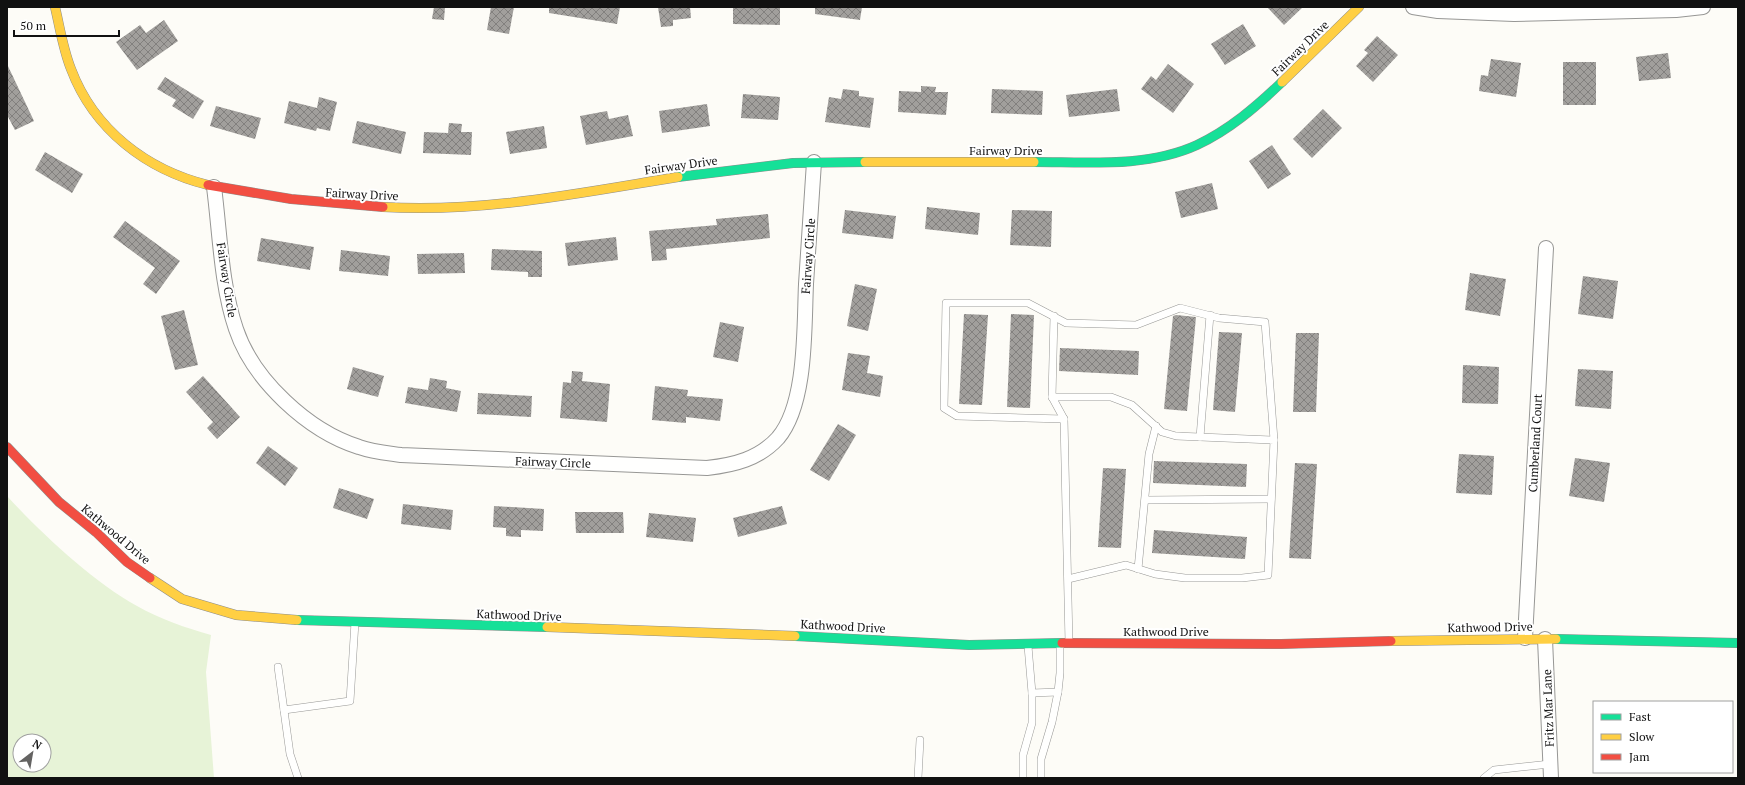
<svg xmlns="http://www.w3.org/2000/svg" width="1745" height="785" viewBox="0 0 1745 785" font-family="'PT Serif',serif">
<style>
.grass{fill:#e7f3d7;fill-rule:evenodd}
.building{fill:url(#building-cross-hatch)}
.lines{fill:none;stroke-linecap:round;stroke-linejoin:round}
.lane-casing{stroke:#979795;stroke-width:8}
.street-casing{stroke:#979795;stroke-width:16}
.fast-casing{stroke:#8e8d8b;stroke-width:10}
.slow-casing{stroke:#8e8d8b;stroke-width:10}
.jam-casing{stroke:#8e8d8b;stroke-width:10}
.lane{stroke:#fffffe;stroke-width:7}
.street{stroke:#fffffe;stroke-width:14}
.fast{stroke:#16e098;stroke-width:9}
.slow{stroke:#ffcf43;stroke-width:9}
.jam{stroke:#f24e42;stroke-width:9}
.labels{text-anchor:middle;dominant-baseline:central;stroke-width:4;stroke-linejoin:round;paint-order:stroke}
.street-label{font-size:12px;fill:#111;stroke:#fff}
</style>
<defs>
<pattern id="building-cross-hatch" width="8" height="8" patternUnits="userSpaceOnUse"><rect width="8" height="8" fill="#a19f9c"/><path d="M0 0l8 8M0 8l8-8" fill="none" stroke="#82807e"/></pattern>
</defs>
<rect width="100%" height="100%" fill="#fdfcf7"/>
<path class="grass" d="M7,496c34,37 86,86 130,110 23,13 49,22 74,29l-5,37 8,106h-207zM20,741h24v24h-24z"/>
<g class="building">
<path d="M434,7h11l-1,13 -12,-1z"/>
<path d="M491,7h23l-5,27 -22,-4z"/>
<path d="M549,7h71l-3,17 -68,-11z"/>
<path d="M658,7h32l1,11 -18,2v6l-12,1z"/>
<path d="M733,7h47v18l-47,-1z"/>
<path d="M815,7h47l-2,13 -45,-6z"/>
<path d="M1267,7h36l-19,18z"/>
<path d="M164,20l14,21 -41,29 -21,-28 24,-17 6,8z"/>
<path d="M1243,24l13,22 -31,19 -14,-21z"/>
<path d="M1377,36l21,19 -25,27 -17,-16 12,-13 -4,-3z"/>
<path d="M1668,53l3,25 -32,3 -3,-24z"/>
<path d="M1491,59l30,4 -5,34 -37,-6 2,-16 7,1z"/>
<rect x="1563" y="62" width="33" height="43"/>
<path d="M7,64l27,57 -19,9 -8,-15z"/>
<path d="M1168,64l26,20 -21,29 -32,-24 10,-13 5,4z"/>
<path d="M165,77l39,24 -11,18 -21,-13 4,-6 -19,-11z"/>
<path d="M921,86l15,1 -1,5h13l-2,23 -48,-3 1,-21 22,1z"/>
<path d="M843,89l16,2v5l15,2 -4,30 -45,-6 4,-25 12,2z"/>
<path d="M992,89l51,2 -1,24 -51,-2z"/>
<path d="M1117,89l3,22 -51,6 -3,-22z"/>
<path d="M743,94l37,3 -2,23 -37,-2z"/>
<path d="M319,97l18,5 -7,29 -13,-3 -1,3 -32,-8 5,-22 28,7z"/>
<path d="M707,104l3,22 -48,7 -3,-22z"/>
<path d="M216,106l45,12 -6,21 -45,-13z"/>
<path d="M1323,109l19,19 -30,30 -19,-19z"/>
<path d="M607,111l2,8 19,-4 5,21 -47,9 -6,-29z"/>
<path d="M357,121l49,11 -5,22 -49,-11z"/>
<path d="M449,123l13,1 -1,8h11l-1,23 -48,-2 1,-21 24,1z"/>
<path d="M544,126l3,22 -37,6 -4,-22z"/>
<path d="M1272,145l19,29 -23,15 -19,-28z"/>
<path d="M45,152l38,22 -11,19 -37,-23z"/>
<path d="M1212,183l6,26 -37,9 -6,-26z"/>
<path d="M927,207l53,6 -2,22 -53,-6z"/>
<path d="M845,210l51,6 -3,23 -51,-6z"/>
<path d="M1012,210l40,1 -1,36 -41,-2z"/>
<path d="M768,214l2,24 -104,11 1,11 -15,1 -3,-30 68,-6 -1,-6z"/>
<path d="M125,221l55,40 -24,33 -13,-10 12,-16 -42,-31z"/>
<path d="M616,237l2,23 -50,6 -3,-23z"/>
<path d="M261,238l53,9 -4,23 -53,-9z"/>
<path d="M492,249l50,2v26h-14v-5l-37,-2z"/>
<path d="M341,250l49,6 -2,20 -49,-5z"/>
<path d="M464,253l1,20 -47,1 -1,-20z"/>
<path d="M1470,273l36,6 -6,37 -35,-6z"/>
<path d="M1583,276l35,5 -5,38 -35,-5z"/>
<path d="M855,284l22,5 -9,42 -21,-5z"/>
<path d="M184,310l14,55 -23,5 -14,-54z"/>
<path d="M964,314l24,1 -6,90 -23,-1z"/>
<path d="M1011,314l23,1 -4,93 -23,-1z"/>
<path d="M1176,315l20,2 -9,94 -23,-2 9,-93z"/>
<path d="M720,322l24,5 -6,35 -25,-5z"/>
<path d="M1219,332l23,1 -7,79 -22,-2z"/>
<path d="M1296,333h23l-3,79h-23z"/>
<path d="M1060,348l79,3 -1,24 -79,-4z"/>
<path d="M848,353l22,3 -3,17 16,3 -3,21 -38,-7z"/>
<path d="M1463,365l36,2 -1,37 -36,-1z"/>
<path d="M353,367l31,9 -6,21 -31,-8z"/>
<path d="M1578,369l35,2 -2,38 -36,-3z"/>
<path d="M572,371l11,1 -1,9 28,3 -3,38 -47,-4 3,-36 8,1z"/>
<path d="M203,376l37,41 -23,22 -10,-11 6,-6 -27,-30z"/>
<path d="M430,378l17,3 -1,7 15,3 -4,21 -52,-9 3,-16 20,3z"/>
<path d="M655,386l33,4 -1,6 36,3 -3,22 -34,-4v6l-34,-3z"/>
<path d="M478,393l54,3 -1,21 -54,-3z"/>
<path d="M838,424l18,11 -27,46 -19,-11z"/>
<path d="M268,446l30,22 -13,18 -29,-23z"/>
<path d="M1459,454l35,2 -2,39 -36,-2z"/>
<path d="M1575,458l35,5 -6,39 -35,-6z"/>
<path d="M1154,461l93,3 -1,23 -93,-4z"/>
<path d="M1295,463l22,1 -6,95 -22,-1z"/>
<path d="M1103,468l23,1 -5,79 -23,-1z"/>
<path d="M339,488l35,11 -7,20 -34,-11z"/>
<path d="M403,504l50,6 -2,20 -50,-6z"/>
<path d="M494,506l50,3 -1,22 -22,-1v7l-15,-1v-8l-13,-1z"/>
<path d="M782,506l5,18 -49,13 -5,-19z"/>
<path d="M575,512h48l1,21h-48z"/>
<path d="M649,513l47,5 -3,24 -47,-5z"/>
<path d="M1154,530l93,7 -2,22 -93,-6z"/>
</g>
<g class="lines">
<defs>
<g id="lane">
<path d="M1052,397l2,-81"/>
<path d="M1064,419l-107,-3 -13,-8 2,-105h82l38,20 70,2 44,-17 39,10 46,4 9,118"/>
<path d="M1200,437l10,-122"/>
<path d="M1146,500l125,-1"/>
<path d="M1138,569l11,-115 7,-28"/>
<path d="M1068,579l58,-14 29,9 30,4h57l26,-3 6,-135 -98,-4 -14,-4 -30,-27 -21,-8h-59l12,22 5,224"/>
<path d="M278,667l12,87 8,24"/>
<path d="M1032,693l26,-1"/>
<path d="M284,710l66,-9 5,-79"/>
<path d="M918,778l2,-38"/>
<path d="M1023,778v-23l9,-32v-30l-4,-47"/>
<path d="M1041,778v-19l11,-37 6,-30 2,-19v-29"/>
<path d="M1484,778l10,-8 56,-6"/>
</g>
<g id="street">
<path d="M1413,7l25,4 76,3 162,-4 27,-3"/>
<path d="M214,187c6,46 7,98 22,142 17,51 72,102 123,118 14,5 28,6 42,8l306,13c27,-3 52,-9 71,-30 29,-34 26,-111 28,-154 3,-40 5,-81 8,-122"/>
<path d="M1525,638l21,-390"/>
<path d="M1545,639l6,139"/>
</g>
<g id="fast">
<path d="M1034,162c52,0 113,6 163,-17 32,-15 59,-38 85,-63"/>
<path d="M678,177l115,-14 72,-1"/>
<path d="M297,620l250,7"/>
<path d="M795,636l174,9 93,-2"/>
<path d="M1556,639l182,4"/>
</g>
<g id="slow">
<path d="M55,7c5,21 8,42 16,62 23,61 76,101 137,116"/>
<path d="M1282,82l77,-75"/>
<path d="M865,162h169"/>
<path d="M383,207c100,6 197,-14 295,-30"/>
<path d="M150,578l32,21 54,16 61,5"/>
<path d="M547,627l248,9"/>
<path d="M1391,641l165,-2"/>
</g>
<g id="jam">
<path d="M208,185l83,14 92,8"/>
<path d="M7,447l52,55 37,30 31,30 23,16"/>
<path d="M1062,643l219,1 110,-3"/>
</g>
</defs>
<use href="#lane" class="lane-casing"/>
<use href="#street" class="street-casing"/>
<use href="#fast" class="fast-casing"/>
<use href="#slow" class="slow-casing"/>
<use href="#jam" class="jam-casing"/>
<use href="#lane" class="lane"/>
<use href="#street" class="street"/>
<use href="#fast" class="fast"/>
<use href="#slow" class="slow"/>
<use href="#jam" class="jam"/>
</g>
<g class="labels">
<g class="street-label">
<text transform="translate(1300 48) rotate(-44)">Fairway Drive</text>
<text x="1006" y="150">Fairway Drive</text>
<text transform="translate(681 165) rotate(-8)">Fairway Drive</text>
<text transform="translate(362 194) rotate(3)">Fairway Drive</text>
<text transform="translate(808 256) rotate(-86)">Fairway Circle</text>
<text transform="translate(227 280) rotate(81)">Fairway Circle</text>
<text transform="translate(1535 443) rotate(-87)">Cumberland Court</text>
<text transform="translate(553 462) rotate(2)">Fairway Circle</text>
<text transform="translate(116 534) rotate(40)">Kathwood Drive</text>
<text transform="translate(519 615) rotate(2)">Kathwood Drive</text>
<text transform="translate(843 626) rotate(3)">Kathwood Drive</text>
<text transform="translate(1490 627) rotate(-1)">Kathwood Drive</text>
<text x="1166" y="631">Kathwood Drive</text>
<text transform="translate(1548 708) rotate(-92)">Fritz Mar Lane</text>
</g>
</g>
<rect width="1745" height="785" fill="none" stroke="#111111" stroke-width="16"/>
<rect x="1593" y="701" width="140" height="72" fill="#ffffff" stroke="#a0a0a0"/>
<rect x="1601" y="714" width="20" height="6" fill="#16e098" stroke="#a0a0a0"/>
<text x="1629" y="721" font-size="12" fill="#111111">Fast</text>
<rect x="1601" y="734" width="20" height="6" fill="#ffcf43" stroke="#a0a0a0"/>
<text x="1629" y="741" font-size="12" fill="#111111">Slow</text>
<rect x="1601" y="754" width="20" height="6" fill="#f24e42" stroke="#a0a0a0"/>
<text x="1629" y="761" font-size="12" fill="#111111">Jam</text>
<g transform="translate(32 753) rotate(31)"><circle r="19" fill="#ffffff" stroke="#a0a0a0"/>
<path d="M0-3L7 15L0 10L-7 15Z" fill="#646362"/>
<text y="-6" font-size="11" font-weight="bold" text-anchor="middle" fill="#111111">N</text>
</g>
<path d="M14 30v6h105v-6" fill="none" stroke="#111111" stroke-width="2"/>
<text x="20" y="30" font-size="12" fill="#111111" stroke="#ffffff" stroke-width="3" paint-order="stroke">50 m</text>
</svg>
